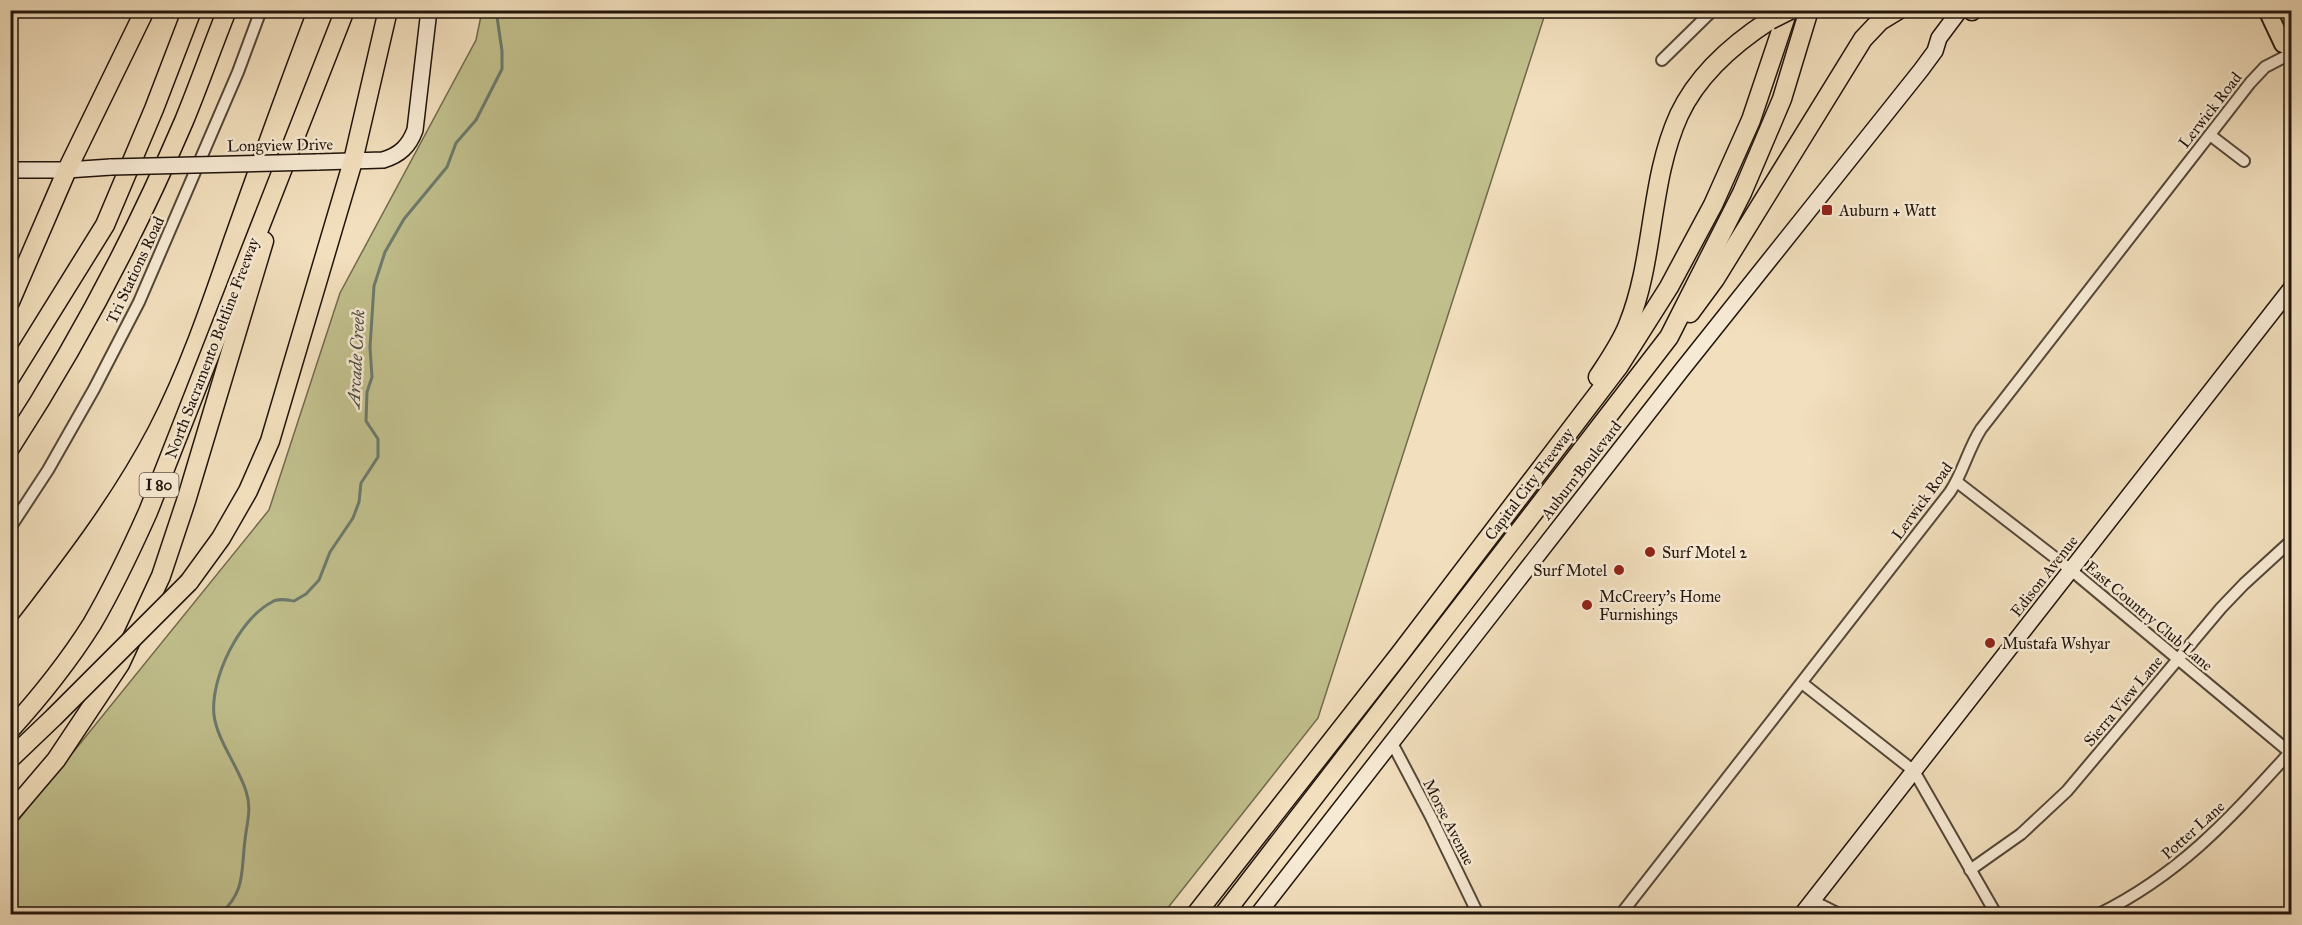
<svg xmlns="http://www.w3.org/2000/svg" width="2302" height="925" viewBox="0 0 2302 925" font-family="'IM FELL Great Primer',serif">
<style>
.grass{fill:#c1c08d;stroke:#716a4d;stroke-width:1.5}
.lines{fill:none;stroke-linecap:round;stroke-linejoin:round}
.stream{stroke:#6b7a6c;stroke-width:3}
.street-casing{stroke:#554839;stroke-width:14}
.secondary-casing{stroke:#21150d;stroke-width:18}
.primary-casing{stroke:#21150d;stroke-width:20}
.highway-casing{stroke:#21150d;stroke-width:21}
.street{stroke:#f7ead4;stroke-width:10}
.secondary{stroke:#f7ead4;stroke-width:15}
.primary{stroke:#f2dfbd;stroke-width:16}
.highway{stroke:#f2dfbd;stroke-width:18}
.tram{stroke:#21150d;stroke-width:1.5}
.secondary-bridge-casing{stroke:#21150d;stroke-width:18;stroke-linecap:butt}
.highway-bridge-casing{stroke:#21150d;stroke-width:21;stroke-linecap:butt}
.secondary-bridge{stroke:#f7ead4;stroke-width:15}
.highway-bridge{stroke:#f2dfbd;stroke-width:18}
.poi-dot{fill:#8f2418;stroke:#f7ead4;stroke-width:2}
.labels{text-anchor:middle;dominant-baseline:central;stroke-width:5;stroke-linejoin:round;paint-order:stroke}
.shield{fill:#f7ead4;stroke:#615549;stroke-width:1.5}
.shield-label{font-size:15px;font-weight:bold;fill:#21150d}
.street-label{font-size:16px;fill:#21150d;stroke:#f7ead4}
.poi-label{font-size:16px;fill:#21150d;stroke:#f7ead4;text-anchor:start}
.water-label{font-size:18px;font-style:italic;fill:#4c5045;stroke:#f7ead4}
</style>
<rect width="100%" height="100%" fill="#f2dfbd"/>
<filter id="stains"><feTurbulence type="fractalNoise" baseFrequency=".00333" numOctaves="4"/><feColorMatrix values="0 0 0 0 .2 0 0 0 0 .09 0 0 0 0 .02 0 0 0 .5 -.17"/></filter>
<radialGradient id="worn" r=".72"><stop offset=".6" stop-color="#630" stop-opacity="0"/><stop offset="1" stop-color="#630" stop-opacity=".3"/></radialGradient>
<path class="grass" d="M482,11h1064l-228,707 -155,196h-1152v-85l258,-319 71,-217 136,-253z"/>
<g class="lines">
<path class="stream" d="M220,914c26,-22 21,-44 25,-74 2,-18 7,-31 1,-49 -8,-25 -29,-51 -32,-76 -4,-36 25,-96 58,-113 6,-4 15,-2 22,-1l12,-7 13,-14 11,-28 23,-34 6,-16 2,-19 17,-26v-18l-12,-18 1,-29 5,-15 -2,-30 4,-61 11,-34 19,-33 43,-52 9,-24 20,-23 26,-51v-18l-6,-41"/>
<defs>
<g id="street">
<path d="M1662,60l51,-50"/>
<path d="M2210,135l34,26"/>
<path d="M1957,482l114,88 221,184"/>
<path d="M10,528l38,-58 46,-81 45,-87 99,-230 23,-62"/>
<path d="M1802,683l112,88 82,143"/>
<path d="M1392,743l39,74 47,97"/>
<path d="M1970,870l51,-36 46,-43 154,-183 23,-24 48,-44"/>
<path d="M1813,901l26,13"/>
<path d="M1621,914l329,-422c13,-19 18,-43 31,-63l269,-346 15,-16 27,-14"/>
<path d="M2099,914c84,-42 131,-96 193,-164"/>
</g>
<g id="secondary">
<path d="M317,162l66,-2c17,-5 26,-14 32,-30l14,-120"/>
<path d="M10,170h57l44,-3"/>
<path d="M1258,914l423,-543 240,-301 14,-19 4,-13 21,-28"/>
<path d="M1802,914l490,-627"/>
</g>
<g id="primary">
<path d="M2267,10l16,34 9,4"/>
<path d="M2291,10l1,2"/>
</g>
<g id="highway">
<path d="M1971,10l1,1"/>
<path d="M10,302l57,-132 78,-160"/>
<path d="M1690,313l25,-34 148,-240 17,-18 18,-11"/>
<path d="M1598,377c11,-17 23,-34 30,-52 27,-66 21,-144 51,-210 19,-41 54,-71 91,-95"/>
<path d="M10,378l95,-153 49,-116 38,-99"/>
<path d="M10,448c67,-103 125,-213 174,-327 15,-36 28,-74 43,-111"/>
<path d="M189,582l32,-44 27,-47 22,-50 83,-280 35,-151"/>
<path d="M10,730c30,-33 58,-68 82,-106 21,-36 39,-74 56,-112l197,-502"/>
<path d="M10,759l44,-42"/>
<path d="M10,814l46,-54 64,-96 41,-88 25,-75 78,-260"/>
<path d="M1196,914l203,-259 220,-289 50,-79 44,-82 38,-85 37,-110"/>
<path d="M1224,914l445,-577 73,-144 40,-94 27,-89"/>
</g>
</defs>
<use href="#street" class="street-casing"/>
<use href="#secondary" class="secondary-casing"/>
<use href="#primary" class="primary-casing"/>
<use href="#highway" class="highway-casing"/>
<use href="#street" class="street"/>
<use href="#secondary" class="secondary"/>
<use href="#primary" class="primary"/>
<use href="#highway" class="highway"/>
<path class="tram" d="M10,629c50,-65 101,-130 139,-203 31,-60 53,-125 75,-189 27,-76 54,-151 83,-227"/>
<defs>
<path id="secondary-bridge" d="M111,167l206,-5"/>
<g id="highway-bridge">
<path d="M1770,20l20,-10"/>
<path d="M54,717l135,-135"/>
</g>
</defs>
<use href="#secondary-bridge" class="secondary-bridge-casing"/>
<use href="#highway-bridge" class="highway-bridge-casing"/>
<use href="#secondary-bridge" class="secondary-bridge"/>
<use href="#highway-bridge" class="highway-bridge"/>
</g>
<g class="poi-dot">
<rect x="1821" y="204" width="12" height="12" rx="3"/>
<circle cx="1650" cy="552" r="6"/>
<circle cx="1619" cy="570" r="6"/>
<circle cx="1587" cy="605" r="6"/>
<circle cx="1990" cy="643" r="6"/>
</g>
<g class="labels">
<rect class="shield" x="139.5" y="473" width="39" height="24" rx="4.5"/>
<g class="shield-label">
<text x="159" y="485">I 80</text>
</g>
<g class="street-label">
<text transform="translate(2210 110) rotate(-52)">Lerwick Road</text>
<text transform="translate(280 145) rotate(-1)">Longview Drive</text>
<text transform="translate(135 270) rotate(-65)">Tri Stations Road</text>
<text transform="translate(212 348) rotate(-69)">North Sacramento Beltline Freeway</text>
<text transform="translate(1581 470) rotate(-52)">Auburn Boulevard</text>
<text transform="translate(1529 484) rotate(-53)">Capital City Freeway</text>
<text transform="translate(1922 501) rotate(-54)">Lerwick Road</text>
<text transform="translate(2044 576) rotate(-52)">Edison Avenue</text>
<text transform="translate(2149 616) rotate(40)">East Country Club Lane</text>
<text transform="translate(2123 701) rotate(-50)">Sierra View Lane</text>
<text transform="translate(1449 822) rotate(63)">Morse Avenue</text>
<text transform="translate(2193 830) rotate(-42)">Potter Lane</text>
</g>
<g class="poi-label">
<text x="1839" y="210">Auburn + Watt</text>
<text x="1662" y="552">Surf Motel 2</text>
<text x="1607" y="570" text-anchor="end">Surf Motel</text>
<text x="1599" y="596">McCreery's Home<tspan x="1599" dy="18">Furnishings</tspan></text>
<text x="2002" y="643">Mustafa Wshyar</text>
</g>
<g class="water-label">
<text transform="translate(356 359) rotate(-87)">Arcade Creek</text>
</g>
</g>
<rect width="2302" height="925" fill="none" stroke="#f2dfbd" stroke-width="36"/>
<rect x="12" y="12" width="2278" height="901" fill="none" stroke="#21150d" stroke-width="3"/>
<rect x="18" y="18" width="2266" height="889" fill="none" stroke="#21150d" stroke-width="1.5"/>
<rect width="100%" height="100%" filter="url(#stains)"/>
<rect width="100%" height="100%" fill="url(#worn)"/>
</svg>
